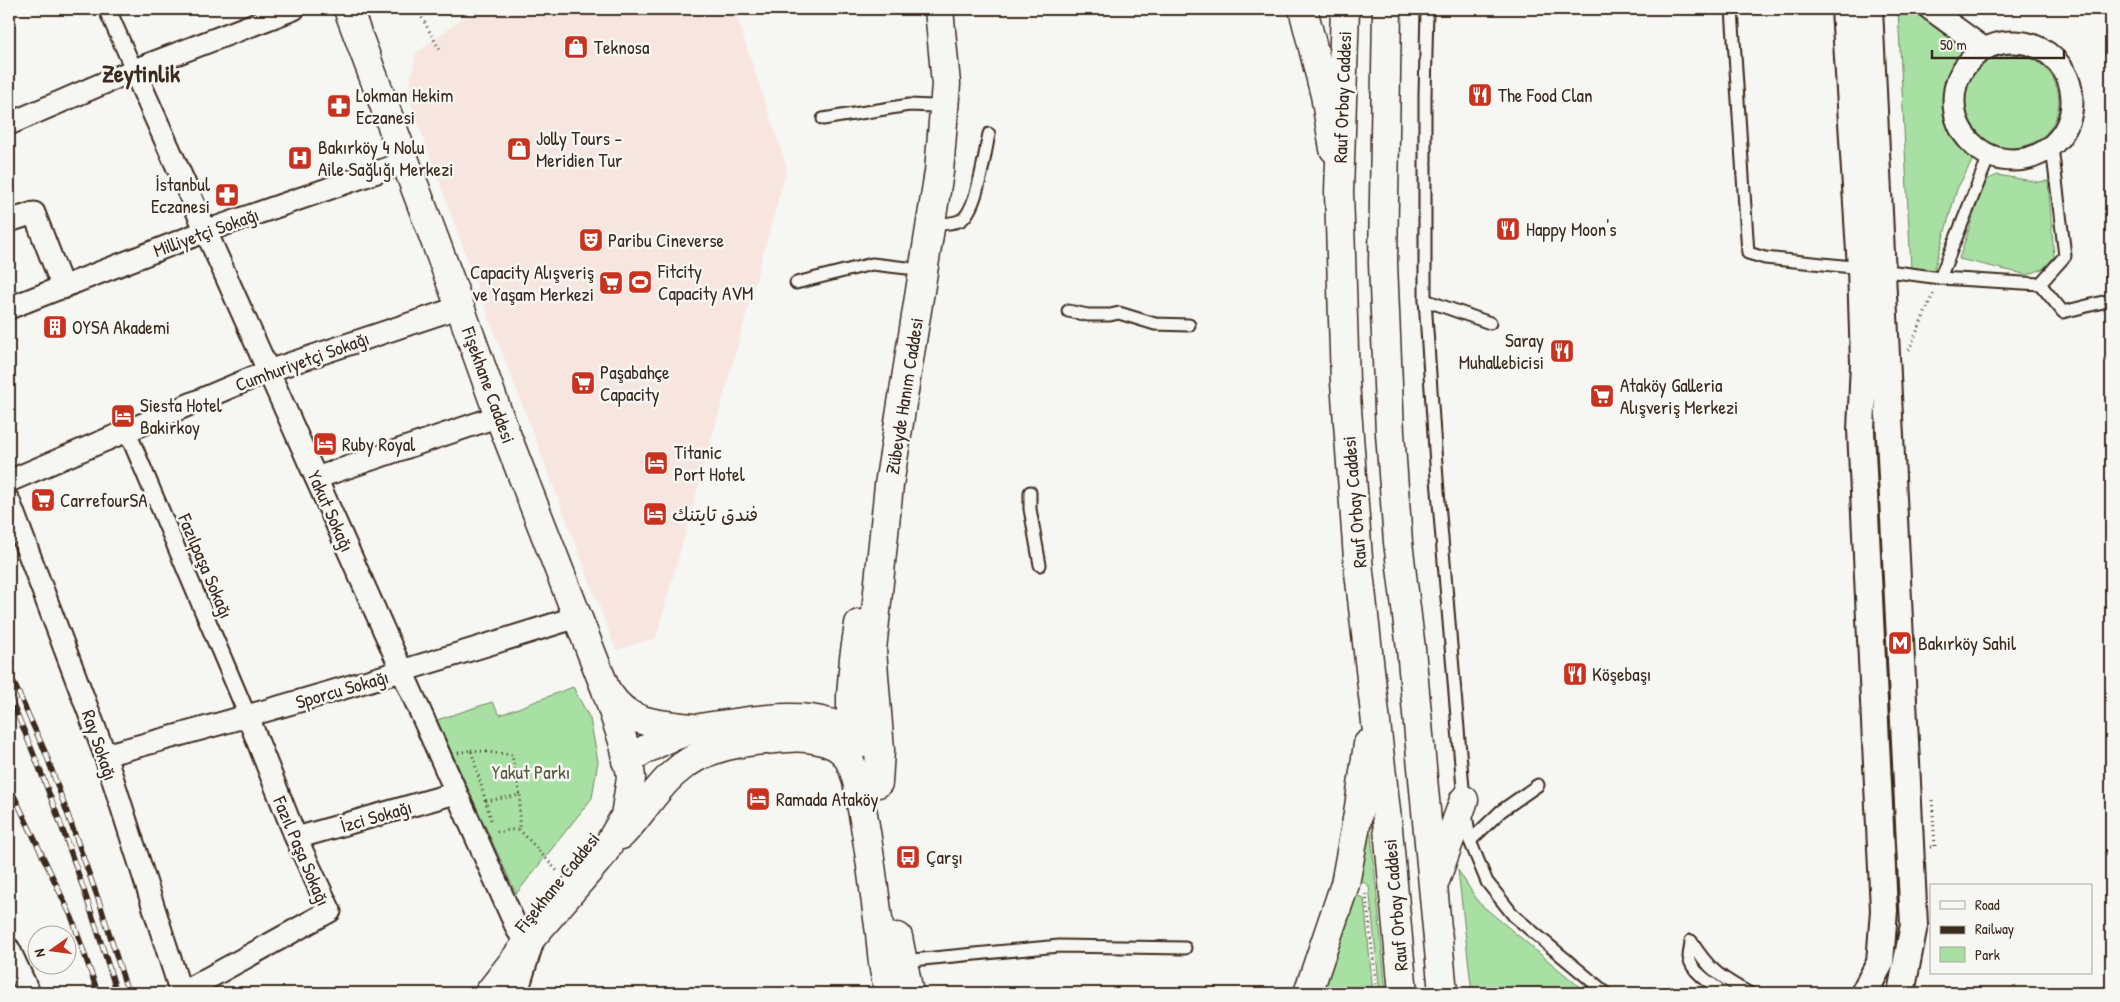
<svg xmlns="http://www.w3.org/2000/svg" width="2120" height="1002" viewBox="0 0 2120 1002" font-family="'Patrick Hand','Playpen Sans Arabic',sans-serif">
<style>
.built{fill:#f7e6e0}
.green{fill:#a8dfa3;stroke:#728460}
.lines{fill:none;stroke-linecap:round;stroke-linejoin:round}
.service-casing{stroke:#3b2a1e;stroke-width:15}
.pedestrian-casing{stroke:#3b2a1e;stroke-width:20}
.minor-casing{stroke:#3b2a1e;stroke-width:25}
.tertiary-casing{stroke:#3b2a1e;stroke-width:30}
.secondary-casing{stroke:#3b2a1e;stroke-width:31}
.trunk-casing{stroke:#3b2a1e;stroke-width:31}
.path{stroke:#3b2a1e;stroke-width:3;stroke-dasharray:1 4;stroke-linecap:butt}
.service{stroke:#f6f6f2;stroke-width:11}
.pedestrian{stroke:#f6f6f2;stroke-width:16}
.minor{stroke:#f6f6f2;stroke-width:21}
.tertiary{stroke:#f6f6f2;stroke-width:26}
.secondary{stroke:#f6f6f2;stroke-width:28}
.trunk{stroke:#f6f6f2;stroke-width:28}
.rail-casing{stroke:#3b2a1e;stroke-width:5.5}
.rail{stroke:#f6f6f2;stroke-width:4;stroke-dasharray:11;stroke-linecap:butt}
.labels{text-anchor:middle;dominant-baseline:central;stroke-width:5;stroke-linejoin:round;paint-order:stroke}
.poi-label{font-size:19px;fill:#3b2a1e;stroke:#f6f6f2;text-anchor:start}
.street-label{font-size:19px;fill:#3b2a1e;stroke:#f6f6f2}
.park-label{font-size:19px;fill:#56573f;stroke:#f6f6f2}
.district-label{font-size:24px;font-weight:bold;fill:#3b2a1e;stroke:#f6f6f2}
</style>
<rect width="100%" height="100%" fill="#f6f6f2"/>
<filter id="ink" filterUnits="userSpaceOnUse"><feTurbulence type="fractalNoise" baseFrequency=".02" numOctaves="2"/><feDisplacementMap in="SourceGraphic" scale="10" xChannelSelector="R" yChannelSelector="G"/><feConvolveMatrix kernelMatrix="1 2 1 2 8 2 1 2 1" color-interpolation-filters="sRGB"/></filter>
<g filter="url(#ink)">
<path class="built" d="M501,9h233l53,159 -131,470 -40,12 -137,-358 -71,-197 8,-42 47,-35z"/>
<g class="green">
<path d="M1898,9h12l61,45 -22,28 -1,21 6,25 11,19 11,7 -19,35 -23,81 -23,-1z"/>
<circle cx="2012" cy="101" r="47"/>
<path d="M1997,175l41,7 10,-1 6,76 -10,11 -16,7 -69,-16 26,-78z"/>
<path d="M573,687l17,32 8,42 -6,37 -76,96 -79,-174 55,-18 8,13z"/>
<path d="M1367,830l4,3 15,160h-6l-11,-107 -13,-9z"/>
<path d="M1458,870l21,33 108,90h-115z"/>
<path d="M1354,895l10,3 9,95h-57z"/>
</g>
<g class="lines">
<defs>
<g id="service">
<path d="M1427,9l-2,86v205l12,179 27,321 6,41 17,41 27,34 92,77"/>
<path d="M1732,9l16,244 17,5 97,10"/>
<path d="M823,119l86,-14 24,1"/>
<path d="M1989,156l-49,122 100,6 25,-28 -13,-109"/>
<path d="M931,225c8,-1 19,-1 28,-4 18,-6 26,-69 30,-87"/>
<path d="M1881,270l59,8"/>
<path d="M796,283l76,-19 35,4"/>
<path d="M2040,284l23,28 48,-12"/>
<path d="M1425,300l65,23"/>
<path d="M1068,311l20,4h22l9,-2 36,11 34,1"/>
<path d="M1030,492v17l10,56"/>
<path d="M1470,841l31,-30 37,-26"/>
<path d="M1691,941c18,29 29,36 58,52"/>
<path d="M1691,941c0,5 -2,11 -2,16 2,15 24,28 36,36"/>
<path d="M902,961l157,-15 126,2"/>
</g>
<g id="pedestrian">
<path d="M107,9l27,61"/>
<path d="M127,431l121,286"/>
</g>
<g id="minor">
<path d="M1930,9l55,40"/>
<circle cx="2013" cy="101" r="59"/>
<path d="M134,70l384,861"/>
<path d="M9,124l125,-54 160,-61"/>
<path d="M9,221l25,-8 29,75"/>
<path d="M9,308l197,-77 200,-69"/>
<path d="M316,478l183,-62"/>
<path d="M9,481l259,-110 192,-64"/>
<path d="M9,501l96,254 76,238"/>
<path d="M105,755c159,-42 316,-89 472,-138"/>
<path d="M296,838l160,-45"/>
<path d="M9,949l20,44"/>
<path d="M181,993l149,-82 -34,-73 -48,-121"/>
</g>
<g id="tertiary">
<path d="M1845,9l16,259 3,95 -3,67 23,480 -4,53 -16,30"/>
<path d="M1869,9l45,916 -13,68"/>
<path d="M514,993l17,-54"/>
</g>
<g id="secondary">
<path d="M348,9l112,298 39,109 107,274 17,51 7,28 1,9 -6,38 -22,38 -71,83 -43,56"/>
<path d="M1303,9l22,86 9,54"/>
<path d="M609,694c20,31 50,30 83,34"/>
<path d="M845,754l6,-21v-37l3,-38 5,-34"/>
<path d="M626,761c18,-12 39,-22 59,-29 13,-5 28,-6 42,-8 43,-6 102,-16 136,19"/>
<path d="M878,783l2,-33 -8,-100 17,-165 50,-313 7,-88 -7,-75"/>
<path d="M621,835c19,-19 32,-43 52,-61 31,-29 72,-33 113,-36 18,-2 48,1 60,17 11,16 13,37 16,54 8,41 12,83 18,124 2,20 3,41 10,60"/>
<path d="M898,937l11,56"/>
</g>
<g id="trunk">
<path d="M1345,9l-6,183 6,190 14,190 29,257 15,164"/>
<path d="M1387,9l-4,254 7,170 8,109 13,107 32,344"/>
<path d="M1435,881l29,-81"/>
<path d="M1308,993l37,-109 13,-70 10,-70"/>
</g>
</defs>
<use href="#service" class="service-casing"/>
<use href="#pedestrian" class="pedestrian-casing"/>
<use href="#minor" class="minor-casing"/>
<use href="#tertiary" class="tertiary-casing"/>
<use href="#secondary" class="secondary-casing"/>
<use href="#trunk" class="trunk-casing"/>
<g class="path">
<path d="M417,9l24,43"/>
<path d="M1909,350l25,-58"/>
<path d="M471,750l41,5 8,40"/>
<path d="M458,753l13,-3 20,70"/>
<path d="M486,801l34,-6 -1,34 -24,3"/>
<path d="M519,829l40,44"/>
<path d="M1931,847h4l-3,-49"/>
<path d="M1366,894l11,99"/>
</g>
<use href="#service" class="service"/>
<use href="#pedestrian" class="pedestrian"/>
<use href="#minor" class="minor"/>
<use href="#tertiary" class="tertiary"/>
<use href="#secondary" class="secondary"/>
<use href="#trunk" class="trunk"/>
<defs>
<g id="rail">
<path d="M9,672l37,82 55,153 27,86"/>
<path d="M9,696c43,96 77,196 108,297"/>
<path d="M9,785l63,133 26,75"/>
</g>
</defs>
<use href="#rail" class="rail-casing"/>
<use href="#rail" class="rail"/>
</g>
</g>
<defs>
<symbol id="shop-square" viewBox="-11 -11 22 22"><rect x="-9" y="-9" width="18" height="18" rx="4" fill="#c8321e" stroke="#f6f6f2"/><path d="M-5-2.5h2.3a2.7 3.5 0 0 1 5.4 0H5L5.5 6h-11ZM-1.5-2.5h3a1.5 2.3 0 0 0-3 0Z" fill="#fff"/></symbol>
<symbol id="restaurant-square" viewBox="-11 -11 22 22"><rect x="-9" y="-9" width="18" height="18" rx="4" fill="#c8321e" stroke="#f6f6f2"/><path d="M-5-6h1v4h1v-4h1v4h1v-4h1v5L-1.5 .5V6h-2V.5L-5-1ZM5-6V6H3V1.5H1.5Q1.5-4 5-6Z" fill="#fff"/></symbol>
<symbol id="pharmacy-square" viewBox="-11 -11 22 22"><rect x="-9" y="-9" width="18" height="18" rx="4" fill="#c8321e" stroke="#f6f6f2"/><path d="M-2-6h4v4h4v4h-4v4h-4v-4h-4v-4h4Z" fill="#fff"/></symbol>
<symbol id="hospital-square" viewBox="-11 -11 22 22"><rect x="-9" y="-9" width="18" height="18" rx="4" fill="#c8321e" stroke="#f6f6f2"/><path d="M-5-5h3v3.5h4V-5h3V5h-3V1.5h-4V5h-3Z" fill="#fff"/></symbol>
<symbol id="theatre-square" viewBox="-11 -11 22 22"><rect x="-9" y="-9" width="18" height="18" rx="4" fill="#c8321e" stroke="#f6f6f2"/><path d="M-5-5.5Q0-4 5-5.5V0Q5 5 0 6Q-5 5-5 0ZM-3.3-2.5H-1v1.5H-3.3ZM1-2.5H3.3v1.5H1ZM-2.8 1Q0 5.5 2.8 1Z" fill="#fff"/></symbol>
<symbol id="stadium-square" viewBox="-11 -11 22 22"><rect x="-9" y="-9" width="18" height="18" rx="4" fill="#c8321e" stroke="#f6f6f2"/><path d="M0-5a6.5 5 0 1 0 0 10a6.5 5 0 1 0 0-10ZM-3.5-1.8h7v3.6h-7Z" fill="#fff"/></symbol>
<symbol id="supermarket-square" viewBox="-11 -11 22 22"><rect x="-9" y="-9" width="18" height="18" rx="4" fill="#c8321e" stroke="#f6f6f2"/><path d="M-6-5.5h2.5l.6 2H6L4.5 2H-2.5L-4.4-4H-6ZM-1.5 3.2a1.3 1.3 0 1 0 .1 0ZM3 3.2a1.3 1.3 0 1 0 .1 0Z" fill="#fff"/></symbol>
<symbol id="building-square" viewBox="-11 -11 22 22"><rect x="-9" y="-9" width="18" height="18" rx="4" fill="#c8321e" stroke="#f6f6f2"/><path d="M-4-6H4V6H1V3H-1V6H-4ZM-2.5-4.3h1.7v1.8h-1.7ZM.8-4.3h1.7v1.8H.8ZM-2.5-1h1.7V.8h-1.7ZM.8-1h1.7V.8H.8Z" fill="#fff"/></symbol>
<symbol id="hotel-square" viewBox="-11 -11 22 22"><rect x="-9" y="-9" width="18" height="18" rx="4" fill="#c8321e" stroke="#f6f6f2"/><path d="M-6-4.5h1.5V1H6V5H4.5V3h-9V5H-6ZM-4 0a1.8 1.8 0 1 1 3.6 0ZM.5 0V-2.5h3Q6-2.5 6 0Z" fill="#fff"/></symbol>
<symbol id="metro-square" viewBox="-11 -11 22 22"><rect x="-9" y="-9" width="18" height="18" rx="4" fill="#c8321e" stroke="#f6f6f2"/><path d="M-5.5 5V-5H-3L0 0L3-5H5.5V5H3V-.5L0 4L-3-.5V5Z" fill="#fff"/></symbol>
<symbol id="bus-square" viewBox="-11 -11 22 22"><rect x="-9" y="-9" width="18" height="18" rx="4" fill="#c8321e" stroke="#f6f6f2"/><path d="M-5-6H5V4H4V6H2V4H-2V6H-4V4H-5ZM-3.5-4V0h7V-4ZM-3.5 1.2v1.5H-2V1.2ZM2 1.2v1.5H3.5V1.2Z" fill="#fff"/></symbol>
</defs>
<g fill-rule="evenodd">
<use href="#shop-square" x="562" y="33" width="28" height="28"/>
<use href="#restaurant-square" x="1466" y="81" width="28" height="28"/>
<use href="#pharmacy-square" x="325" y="92" width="28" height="28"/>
<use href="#shop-square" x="505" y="135" width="28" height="28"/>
<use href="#hospital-square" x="286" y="144" width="28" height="28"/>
<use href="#pharmacy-square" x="213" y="181" width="28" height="28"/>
<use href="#restaurant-square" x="1494" y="215" width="28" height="28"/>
<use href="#theatre-square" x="577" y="226" width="28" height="28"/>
<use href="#stadium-square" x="626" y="268" width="28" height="28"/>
<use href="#supermarket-square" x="597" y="269" width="28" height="28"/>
<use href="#building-square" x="41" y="313" width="28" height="28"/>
<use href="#restaurant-square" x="1548" y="337" width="28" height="28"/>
<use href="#supermarket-square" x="569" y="369" width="28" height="28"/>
<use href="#supermarket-square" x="1588" y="382" width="28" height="28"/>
<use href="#hotel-square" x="109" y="402" width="28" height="28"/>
<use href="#hotel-square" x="311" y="430" width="28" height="28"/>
<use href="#hotel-square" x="642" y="449" width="28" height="28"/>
<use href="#supermarket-square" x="29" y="486" width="28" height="28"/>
<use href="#hotel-square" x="641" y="500" width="28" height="28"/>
<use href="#metro-square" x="1886" y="629" width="28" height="28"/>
<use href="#restaurant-square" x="1561" y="660" width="28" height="28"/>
<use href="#hotel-square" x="744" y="785" width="28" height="28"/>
<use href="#bus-square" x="894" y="843" width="28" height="28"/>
</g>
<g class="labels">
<g class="poi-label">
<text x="594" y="47">Teknosa</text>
<text x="356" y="95">Lokman Hekim<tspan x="356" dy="22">Eczanesi</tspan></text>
<text x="1498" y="95">The Food Clan</text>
<text x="536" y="138">Jolly Tours -<tspan x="536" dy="22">Meridien Tur</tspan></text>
<text x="318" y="147">Bakırköy 4 Nolu<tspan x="318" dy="22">Aile Sağlığı Merkezi</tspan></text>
<text x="210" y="184" text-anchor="end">İstanbul<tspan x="210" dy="22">Eczanesi</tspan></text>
<text x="1526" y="229">Happy Moon's</text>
<text x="608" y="240">Paribu Cineverse</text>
<text x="658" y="271">Fitcity<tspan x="658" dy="22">Capacity AVM</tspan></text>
<text x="594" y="272" text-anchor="end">Capacity Alışveriş<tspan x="594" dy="22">ve Yaşam Merkezi</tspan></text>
<text x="72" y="327">OYSA Akademi</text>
<text x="1544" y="340" text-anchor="end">Saray<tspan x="1544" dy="22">Muhallebicisi</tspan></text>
<text x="600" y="372">Paşabahçe<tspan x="600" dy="22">Capacity</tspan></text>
<text x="1620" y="385">Ataköy Galleria<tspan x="1620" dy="22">Alışveriş Merkezi</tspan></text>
<text x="140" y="405">Siesta Hotel<tspan x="140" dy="22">Bakirkoy</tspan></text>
<text x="342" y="444">Ruby Royal</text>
<text x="674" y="452">Titanic<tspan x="674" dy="22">Port Hotel</tspan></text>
<text x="60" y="500">CarrefourSA</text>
<text x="672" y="514">فندق تايتنك</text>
<text x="1918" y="643">Bakırköy Sahil</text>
<text x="1592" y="674">Köşebaşı</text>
<text x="776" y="799">Ramada Ataköy</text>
<text x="926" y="857">Çarşı</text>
</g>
<g class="street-label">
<text transform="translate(1342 97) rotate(-88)">Rauf Orbay Caddesi</text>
<text transform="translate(206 232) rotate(-20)">Milliyetçi Sokağı</text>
<text transform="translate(302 361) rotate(-20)">Cumhuriyetçi Sokağı</text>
<text transform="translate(489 385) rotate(70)">Fişekhane Caddesi</text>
<text transform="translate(904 396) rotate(-81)">Zübeyde Hanım Caddesi</text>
<text transform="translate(1354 502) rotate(-95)">Rauf Orbay Caddesi</text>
<text transform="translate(331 511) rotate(66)">Yakut Sokağı</text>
<text transform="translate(206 566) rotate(67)">Fazılpaşa Sokağı</text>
<text transform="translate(342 689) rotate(-16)">Sporcu Sokağı</text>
<text transform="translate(100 745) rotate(71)">Ray Sokağı</text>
<text transform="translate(376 816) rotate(-16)">İzci Sokağı</text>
<text transform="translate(302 851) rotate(67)">Fazıl Paşa Sokağı</text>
<text transform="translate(557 882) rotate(-51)">Fişekhane Caddesi</text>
<text transform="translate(1395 905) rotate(-95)">Rauf Orbay Caddesi</text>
</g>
<g class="park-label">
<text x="531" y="772">Yakut Parkı</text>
</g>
<g class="district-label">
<text x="141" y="73">Zeytinlik</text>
</g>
</g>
<rect width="2120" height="1002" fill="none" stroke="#f6f6f2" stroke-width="30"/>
<rect x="15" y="15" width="2090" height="972" fill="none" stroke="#3b2a1e" stroke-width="2" filter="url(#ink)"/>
<rect x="1930" y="884" width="162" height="90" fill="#f6f6f2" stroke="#aba49d"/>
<rect x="1940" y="901" width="25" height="8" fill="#f6f6f2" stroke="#aba49d"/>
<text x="1975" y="910" font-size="15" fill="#3b2a1e">Road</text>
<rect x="1940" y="926" width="25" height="8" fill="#3b2a1e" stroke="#aba49d"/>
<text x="1975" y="934" font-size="15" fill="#3b2a1e">Railway</text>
<rect x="1940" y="947" width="25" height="15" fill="#a8dfa3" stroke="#aba49d"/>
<text x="1975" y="960" font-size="15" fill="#3b2a1e">Park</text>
<g transform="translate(52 950) rotate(256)"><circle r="24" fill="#f6f6f2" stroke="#aba49d"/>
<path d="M0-4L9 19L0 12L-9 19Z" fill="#c8321e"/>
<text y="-8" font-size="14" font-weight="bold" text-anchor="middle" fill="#3b2a1e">N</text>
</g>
<path d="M1932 50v8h132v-8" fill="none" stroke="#3b2a1e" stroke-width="2.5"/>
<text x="1940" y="50" font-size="15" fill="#3b2a1e" stroke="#f6f6f2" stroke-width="4" paint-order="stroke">50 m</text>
</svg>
